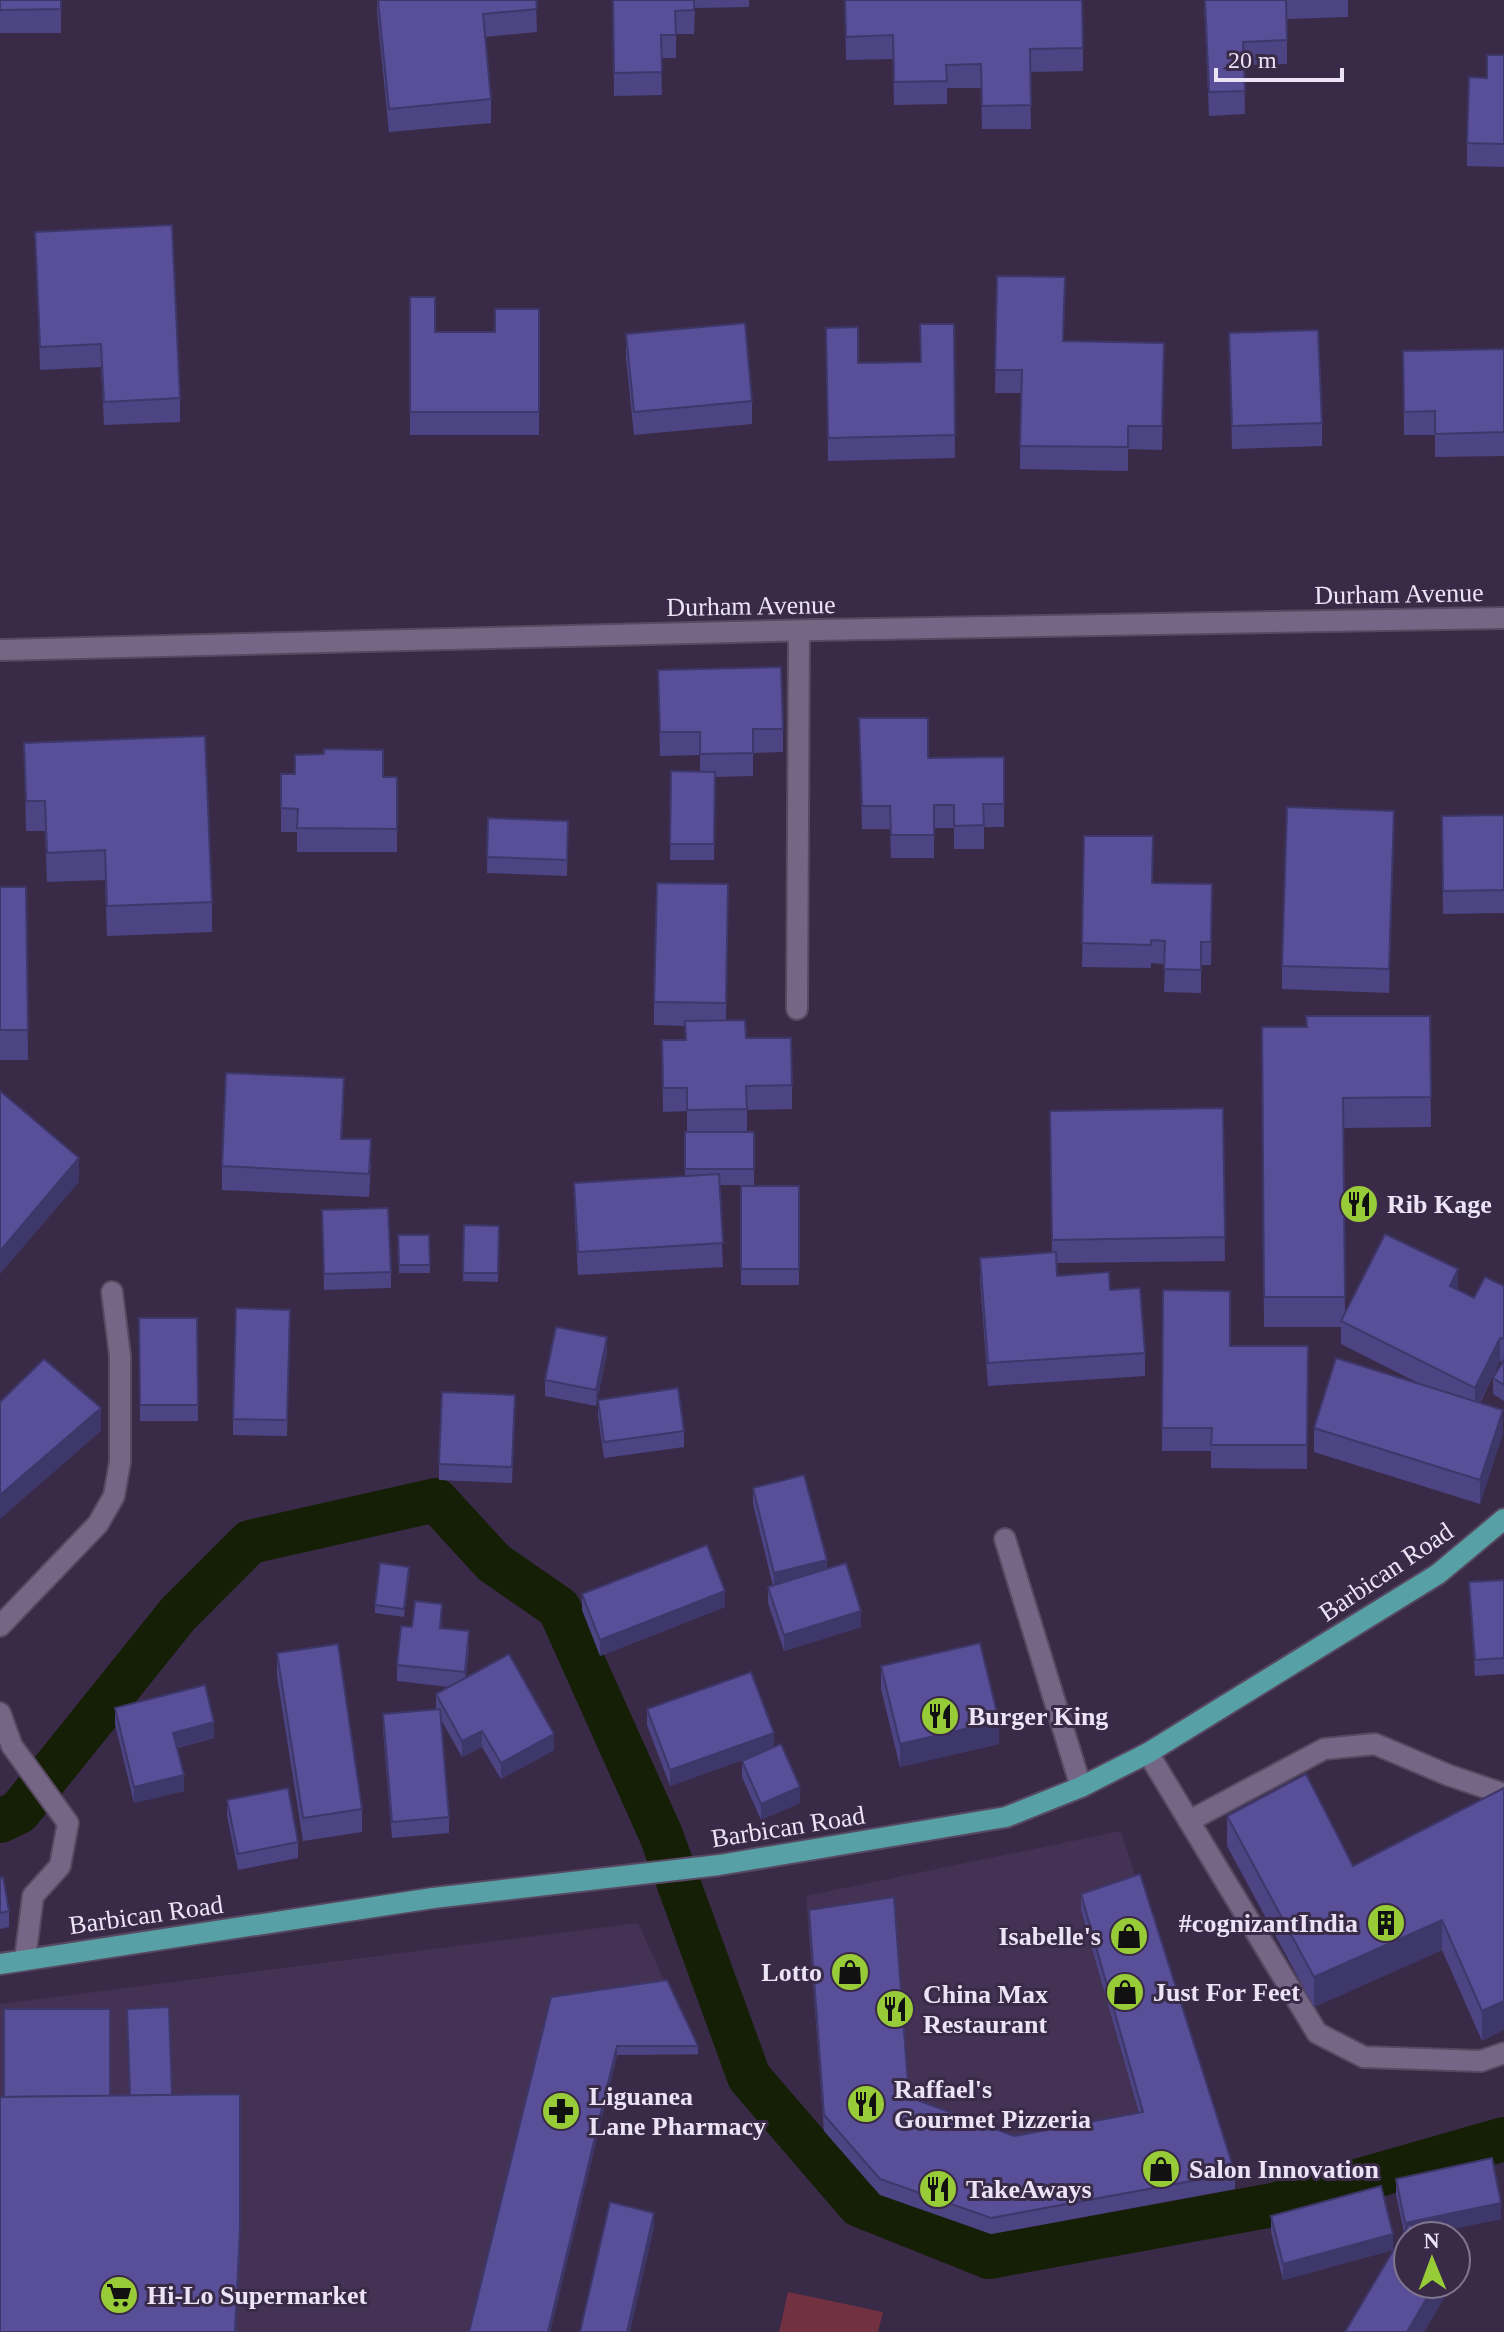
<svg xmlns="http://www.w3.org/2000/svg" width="1504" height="2332" viewBox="0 0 1504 2332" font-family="Georgia,serif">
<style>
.built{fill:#443255}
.green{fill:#723140}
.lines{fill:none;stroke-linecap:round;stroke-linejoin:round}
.canal{stroke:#151f06;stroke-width:44}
.minor-casing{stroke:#564961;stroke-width:24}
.major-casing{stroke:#564961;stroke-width:24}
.minor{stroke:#766686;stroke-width:20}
.major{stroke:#57a0a6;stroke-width:20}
.wall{fill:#4c4483}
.shaded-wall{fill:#3e376a}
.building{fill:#584f98;stroke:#3e376a;stroke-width:2}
.labels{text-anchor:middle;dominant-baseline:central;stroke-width:6;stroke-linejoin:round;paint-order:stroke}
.street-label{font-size:26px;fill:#ece4f6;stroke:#392b47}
.poi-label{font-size:26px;font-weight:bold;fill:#ece4f6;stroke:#392b47;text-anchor:start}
</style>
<rect width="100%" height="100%" fill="#392b47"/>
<g class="built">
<path d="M1121,1831l114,358 -244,45 -111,-39 -56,-64 -18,-235z"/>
<path d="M638,1923l60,132h-81l-67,277h-550v-328z"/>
</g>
<path class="green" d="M788,2292l95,20 -5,20h-99z"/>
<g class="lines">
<path class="canal" d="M0,1821l19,-9 159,-198 72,-72 186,-42 58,63 65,45 102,227 88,242 110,128 130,52 284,-52 231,-66"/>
<defs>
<g id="minor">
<path d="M0,650l815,-20 689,-12"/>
<path d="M797,1009l2,-378"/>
<path d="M1005,1539l76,248"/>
<path d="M0,1626l98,-102 16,-28 6,-34v-106l-8,-64"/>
<path d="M0,1713l12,33 56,77 -8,43 -27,30 -8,63"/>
<path d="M1148,1753l169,280 47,24 117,4 23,-8"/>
<path d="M1189,1821l135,-72 51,-5 73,31 56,19"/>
</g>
<path id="major" d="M0,1964l433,-66 286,-33 287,-48 75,-30 67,-34 290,-179 66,-55"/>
</defs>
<use href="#minor" class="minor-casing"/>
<use href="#major" class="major-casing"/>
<use href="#minor" class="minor"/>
<use href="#major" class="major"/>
</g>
<g class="wall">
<rect x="0" y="0" width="61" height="33"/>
<path d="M377,0h159l1,32 -52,5 6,62v24l-102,9 -12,-119z"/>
<path d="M613,0h136v7l-54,1 -1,26h-18v24h-15l1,37 -48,1z"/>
<path d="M845,0l238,48v23l-53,1 1,57h-49l-1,-41h-34v16l-53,1 -1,-46 -47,1z"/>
<path d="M1204,0h144v17l-61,2v45l-43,1 1,49 -36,2z"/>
<path d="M1504,55v112l-37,-1v-23l20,-65z"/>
<path d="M35,232l145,166v24l-76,3 -3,-58 -61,3z"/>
<path d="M997,276l67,65 100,25 -2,84 -34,-1v22l-108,-2 1,-76h-26z"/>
<path d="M410,297l25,35h60l44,-23v126h-129z"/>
<path d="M954,324l1,134 -127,3 -2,-133 32,35 62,-1z"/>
<path d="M1229,333l93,90v23l-90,3z"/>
<path d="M626,334l126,67v23l-118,11 -8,-77z"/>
<path d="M1504,349v107l-69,1v-22h-31l-1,-84z"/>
<path d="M658,670l125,59v23l-30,1v23l-38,1 -1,83h-44l1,-89 29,1v-17l-40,1z"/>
<path d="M859,718l69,40 76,-1v70h-20v22h-30v-21h-20v30h-43l-1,-29h-28z"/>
<path d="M24,743l188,159v30l-105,4 -2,-56 -58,2 -2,-51h-19z"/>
<path d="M281,774l116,3v75h-100v-20h-16z"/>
<path d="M1504,815v98l-61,1 -1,-98z"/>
<path d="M488,818l80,3 -1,55 -80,-3z"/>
<path d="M1394,834l-5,159 -107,-4v-23z"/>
<path d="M1084,836l69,47 59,24 -1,58h-10v28l-37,-1 1,-28 -14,-1v5l-69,-1z"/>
<path d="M728,884l-2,136 66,65v24l-45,1v22h7v53h-35l4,82 -145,8 -4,-69v-23l111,-7v-44h2v-21l-24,1 -1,-72h23v-14l-31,-1v-23z"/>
<path d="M0,887h26l2,173h-28z"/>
<path d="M1430,1016l1,111 -88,1 2,185 113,-23 16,8 30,-12v115l-11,-7v-16l10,-16 -3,-1 -20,42 23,30 -23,71 -166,-52v-24l108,-43 -81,-41v-17h-77l-2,-300h44z"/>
<path d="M344,1101l-2,38 29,24 -2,34 -147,-7v-24z"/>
<path d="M1223,1108l2,153 -169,2 1,13 53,14 35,63v23l-157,10 -8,-105v-23l72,-6 -2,-141z"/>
<rect x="741" y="1186" width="58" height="99"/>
<path d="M322,1210l69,62v16l-67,2z"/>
<path d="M464,1225l35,1 -1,56 -35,-1z"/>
<path d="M398,1235h31l1,38h-31z"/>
<path d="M1163,1290l67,56h78l-1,123 -96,-1v-17h-49z"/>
<path d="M290,1310l-3,126 -54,-1v-16z"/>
<path d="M139,1318h58l1,103h-58z"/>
<path d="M607,1353l-11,53 -51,-10v-16z"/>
<path d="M598,1400l86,31v16l-80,11 -6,-42z"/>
<path d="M515,1411l-3,72 -73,-3v-16z"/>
<path d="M753,1488l74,81 34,58 -77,24 -16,-48v-16l5,-1 -20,-82z"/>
<path d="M409,1575l-5,42 -29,-4v-8z"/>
<path d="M1504,1580v94l-29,2 -6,-94z"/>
<path d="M582,1594l143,13 -125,49 -18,-46z"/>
<path d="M442,1620l-1,9 28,18 -3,30 88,73 -53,29 -19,-32 -20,10 -22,-39 9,99v16l-57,5 -9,-108v-16l53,-5v-15l13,-7 -52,-6v-16l15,-38z"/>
<path d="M277,1653l85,156v23l-59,9 -26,-165z"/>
<path d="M881,1666l118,78 -99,23 -19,-78z"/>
<path d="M115,1708l99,30 -37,10 7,43 -50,12 -19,-79z"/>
<path d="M647,1709l127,38 26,56 -39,17 -19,-43v-16l6,-3 -78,28 -23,-61z"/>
<path d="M1504,1788l-22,253 -40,-91 -128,57 -87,-161v-30l126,50z"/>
<path d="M227,1800l71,42v16l-60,12 -11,-54z"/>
<path d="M0,1878l9,33v16l-9,2z"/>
<path d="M1081,1894l154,279v16l-244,45 -111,-39 -56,-64 -15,-205v-16l100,187 105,39 125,-23 -58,-203z"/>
<path d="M551,1997l147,49v8l-81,1 -67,277h-81z"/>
<path d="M1396,2179l105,40 -74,15 25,50 -28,48h-79l48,-82 -110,30 -12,-48v-16l122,34 11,-18 -8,-37z"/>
</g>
<g class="shaded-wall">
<path d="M1394,811v23l-5,159v-24z"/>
<path d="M344,1078v23l-3,61v-23z"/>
<path d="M79,1158v24l-79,92v-23z"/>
<path d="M1458,1269v24l-8,-7z"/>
<path d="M607,1337v16l-11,53v-16z"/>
<path d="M1500,1338v23l-25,50v-23z"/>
<path d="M101,1408v23l-101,88v-24z"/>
<path d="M1503,1410v23l-23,71v-24z"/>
<path d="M827,1560v16l-53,13v-16z"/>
<path d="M725,1591v16l-125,49v-16z"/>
<path d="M861,1611v16l-77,24v-16z"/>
<path d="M469,1631v16l-4,41v-16z"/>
<path d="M999,1721v23l-99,23v-23z"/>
<path d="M214,1722v16l-41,10v-15z"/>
<path d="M482,1731v16l-20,10v-16z"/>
<path d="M774,1733v16l-104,37v-16z"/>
<path d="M554,1734v16l-53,29v-16z"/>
<path d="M184,1775v16l-50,12v-16z"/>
<path d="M800,1787v16l-39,17v-16z"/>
<path d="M1442,1920v30l-128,57v-30z"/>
<path d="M1504,2001v29l-22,11v-30z"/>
<path d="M617,2046v9l-67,277h-2z"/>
<path d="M240,2124v135l-3,73h-2z"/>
<path d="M1501,2203v16l-96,20v-16z"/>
<path d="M654,2213v15l-24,104h-3z"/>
<path d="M1393,2234v16l-110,30v-16z"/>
<path d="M1435,2284h17l-28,48h-17z"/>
</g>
<g class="building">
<path d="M0,0h61v9l-61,1z"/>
<path d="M378,0h158l1,9 -54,5 8,85 -102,10z"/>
<path d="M613,0h81v10l-19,1 1,24h-15l1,37 -48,1z"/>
<path d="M845,0h237l1,48 -53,1 1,56 -49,1 -1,-42 -35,1 1,16 -53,1 -1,-47 -47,2z"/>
<path d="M1205,0h81l1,40 -44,2 2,49 -36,1z"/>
<path d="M1487,55h17v89l-37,-1 2,-66 18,1z"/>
<path d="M172,225l8,173 -76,4 -3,-58 -61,3 -5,-115z"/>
<path d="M997,276l68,1 -2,64 101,2 -2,83h-34v21l-108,-1 2,-76h-27z"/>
<path d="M410,297h25v35h60v-23h44v103h-129z"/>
<path d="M745,323l7,78 -118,11 -8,-78z"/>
<path d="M920,324h34l1,111 -127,3 -2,-110 32,-1v36l63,-1z"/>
<path d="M1318,330l4,93 -90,3 -3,-93z"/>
<path d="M1504,349v83l-69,2v-23l-31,1 -1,-61z"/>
<path d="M781,667l2,62h-30v24l-53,1v-22h-40l-2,-62z"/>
<path d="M859,718h69v40l76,-1v47h-21l1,21 -30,1v-21h-20v30h-43l-1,-29h-28z"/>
<path d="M205,736l7,166 -105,4 -2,-56 -58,3 -2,-52h-19l-2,-58z"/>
<path d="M324,749l59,1v27h14v52l-100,-1 1,-19 -17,-1v-34h14v-19l29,-1z"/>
<path d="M671,771l44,1 -1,72h-44z"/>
<path d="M1287,807l107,4 -5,158 -107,-3z"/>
<path d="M1504,815v75l-61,1 -1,-75z"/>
<path d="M488,818l80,3 -1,39 -80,-3z"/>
<path d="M1084,836h69l-1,47 60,1 -1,58h-10v28l-37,-1 1,-28 -14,-1v5l-69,-2z"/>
<path d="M657,883l71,1 -2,119 -72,-1z"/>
<path d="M0,887h26l2,143h-28z"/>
<path d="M1306,1016h124l1,81 -88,1 2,199h-81l-2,-270h45z"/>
<path d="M745,1020l1,18h45l1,47 -46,1 1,23 -60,1v-22h-24l-1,-48h24l-1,-19z"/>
<path d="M226,1073l118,5 -3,61h30l-2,35 -147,-8z"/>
<path d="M0,1091l79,67 -79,93z"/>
<path d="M1223,1108l2,129 -173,3 -2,-129z"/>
<rect x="685" y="1132" width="69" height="37"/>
<path d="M719,1174l4,69 -145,9 -4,-69z"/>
<rect x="741" y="1186" width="58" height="83"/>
<path d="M388,1208l3,64 -67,2 -2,-64z"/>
<path d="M464,1225l35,1 -1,47h-35z"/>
<path d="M1385,1234l73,35 -8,17 24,12 11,-21 19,9v53l-4,-1 -25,50 -134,-67z"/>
<path d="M398,1235h31l1,30h-31z"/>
<path d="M1056,1252l1,24 52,-4 1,18 30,-2 5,65 -157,10 -8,-105z"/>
<path d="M1163,1290l67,1v55h78l-1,99h-96l1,-17h-50z"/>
<path d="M236,1308l54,2 -3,110 -54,-1z"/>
<path d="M139,1318h58l1,87h-58z"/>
<path d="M556,1327l51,10 -11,53 -51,-10z"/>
<path d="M1336,1358l167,52 -23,70 -166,-52z"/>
<path d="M44,1359l57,49 -101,87v-93z"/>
<path d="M1504,1360v25l-11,-7z"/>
<path d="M678,1388l6,43 -80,11 -6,-42z"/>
<path d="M442,1392l73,3 -3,72 -73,-3z"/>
<path d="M804,1475l23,85 -53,13 -21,-85z"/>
<path d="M707,1545l18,46 -125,49 -18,-46z"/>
<path d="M380,1563l29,4 -5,42 -29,-4z"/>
<path d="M846,1563l15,48 -77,24 -16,-48z"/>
<path d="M1504,1580v78l-29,2 -6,-78z"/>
<path d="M415,1601l27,3 -2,24 29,3 -4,41 -68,-7 4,-39 11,1z"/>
<path d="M980,1643l19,78 -99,23 -19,-78z"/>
<path d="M338,1644l24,165 -59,9 -26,-165z"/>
<path d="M509,1654l45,80 -53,29 -19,-32 -20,10 -26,-47z"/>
<path d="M751,1672l23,61 -104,37 -23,-61z"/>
<path d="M205,1685l9,37 -41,11 11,42 -50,12 -19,-79z"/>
<path d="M440,1709l9,108 -57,5 -9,-108z"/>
<path d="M781,1744l19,43 -39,17 -19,-43z"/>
<path d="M1306,1774l47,92 151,-78v213l-22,10 -40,-91 -128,57 -87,-161z"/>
<path d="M288,1788l10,54 -60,12 -11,-54z"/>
<path d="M1140,1874l95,299 -244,45 -111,-39 -56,-64 -15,-205 85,-13 15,200 105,39 129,-24 -62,-218z"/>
<path d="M3,1877l6,34 -9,2v-35z"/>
<path d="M667,1980l31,66h-81l-69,286h-79l82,-335z"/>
<path d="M169,2007l3,88 -42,1 -3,-87z"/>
<path d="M4,2009h106v87l-106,1z"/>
<path d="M240,2094v135l-5,103h-235v-235z"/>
<path d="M1492,2158l9,45 -96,20 -9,-44z"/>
<path d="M1381,2186l12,48 -110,30 -12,-48z"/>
<path d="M610,2202l44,11 -27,119h-47z"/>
<path d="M1409,2224l21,12h-22v48h27l-28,48h-62z"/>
</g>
<defs>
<symbol id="restaurant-disc" viewBox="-11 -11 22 22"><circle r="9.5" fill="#98cb38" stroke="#392b47"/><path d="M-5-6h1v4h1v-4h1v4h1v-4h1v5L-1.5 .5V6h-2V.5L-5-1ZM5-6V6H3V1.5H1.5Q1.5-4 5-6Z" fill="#111"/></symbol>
<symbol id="building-disc" viewBox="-11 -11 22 22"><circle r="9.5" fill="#98cb38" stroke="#392b47"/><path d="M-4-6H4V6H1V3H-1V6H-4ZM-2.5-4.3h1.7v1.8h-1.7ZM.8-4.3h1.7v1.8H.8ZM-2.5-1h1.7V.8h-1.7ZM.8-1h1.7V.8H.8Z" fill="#111"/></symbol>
<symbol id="shop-disc" viewBox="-11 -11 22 22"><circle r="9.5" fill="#98cb38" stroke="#392b47"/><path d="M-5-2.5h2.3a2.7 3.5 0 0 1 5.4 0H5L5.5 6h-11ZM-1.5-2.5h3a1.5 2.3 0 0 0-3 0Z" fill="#111"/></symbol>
<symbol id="pharmacy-disc" viewBox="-11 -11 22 22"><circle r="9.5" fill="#98cb38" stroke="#392b47"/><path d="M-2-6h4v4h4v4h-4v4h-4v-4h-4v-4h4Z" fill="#111"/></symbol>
<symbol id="supermarket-disc" viewBox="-11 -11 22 22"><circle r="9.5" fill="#98cb38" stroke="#392b47"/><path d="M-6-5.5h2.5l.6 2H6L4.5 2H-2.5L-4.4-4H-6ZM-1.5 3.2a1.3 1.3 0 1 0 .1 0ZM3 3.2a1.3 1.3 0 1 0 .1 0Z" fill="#111"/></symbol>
</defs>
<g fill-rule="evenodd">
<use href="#restaurant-disc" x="1337" y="1182" width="44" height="44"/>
<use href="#restaurant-disc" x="918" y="1694" width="44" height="44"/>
<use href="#building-disc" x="1364" y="1901" width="44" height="44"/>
<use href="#shop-disc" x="1107" y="1914" width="44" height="44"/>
<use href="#shop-disc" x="828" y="1950" width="44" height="44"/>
<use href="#shop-disc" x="1103" y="1970" width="44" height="44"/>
<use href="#restaurant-disc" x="873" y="1987" width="44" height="44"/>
<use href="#restaurant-disc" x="844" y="2082" width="44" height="44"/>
<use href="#pharmacy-disc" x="539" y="2089" width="44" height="44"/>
<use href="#shop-disc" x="1139" y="2147" width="44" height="44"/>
<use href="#restaurant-disc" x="916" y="2167" width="44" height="44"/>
<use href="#supermarket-disc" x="97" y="2273" width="44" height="44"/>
</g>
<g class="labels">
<g class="street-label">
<text transform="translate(1399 594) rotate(-1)">Durham Avenue</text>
<text transform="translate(751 606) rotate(-1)">Durham Avenue</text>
<text transform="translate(1386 1572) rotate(-34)">Barbican Road</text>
<text transform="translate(788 1827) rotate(-9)">Barbican Road</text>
<text transform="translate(146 1915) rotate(-8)">Barbican Road</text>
</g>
<g class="poi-label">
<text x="1387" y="1204">Rib Kage</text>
<text x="968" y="1716">Burger King</text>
<text x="1358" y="1923" text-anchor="end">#cognizantIndia</text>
<text x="1101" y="1936" text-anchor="end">Isabelle's</text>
<text x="822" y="1972" text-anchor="end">Lotto</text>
<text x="1153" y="1992">Just For Feet</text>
<text x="923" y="1994">China Max<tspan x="923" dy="30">Restaurant</tspan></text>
<text x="894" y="2089">Raffael's<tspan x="894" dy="30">Gourmet Pizzeria</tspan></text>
<text x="589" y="2096">Liguanea<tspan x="589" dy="30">Lane Pharmacy</tspan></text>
<text x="1189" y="2169">Salon Innovation</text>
<text x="966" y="2189">TakeAways</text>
<text x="147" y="2295">Hi-Lo Supermarket</text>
</g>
</g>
<g transform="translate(1432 2260) rotate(359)"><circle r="38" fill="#392b47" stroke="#81758d" stroke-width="2"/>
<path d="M0-6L14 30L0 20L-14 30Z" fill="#98cb38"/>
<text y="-12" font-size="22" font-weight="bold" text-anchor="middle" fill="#ece4f6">N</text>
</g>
<path d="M1216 68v12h126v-12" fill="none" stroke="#ece4f6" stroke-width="4"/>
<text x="1228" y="68" font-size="24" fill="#ece4f6" stroke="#392b47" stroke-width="6" paint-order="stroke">20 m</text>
</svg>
